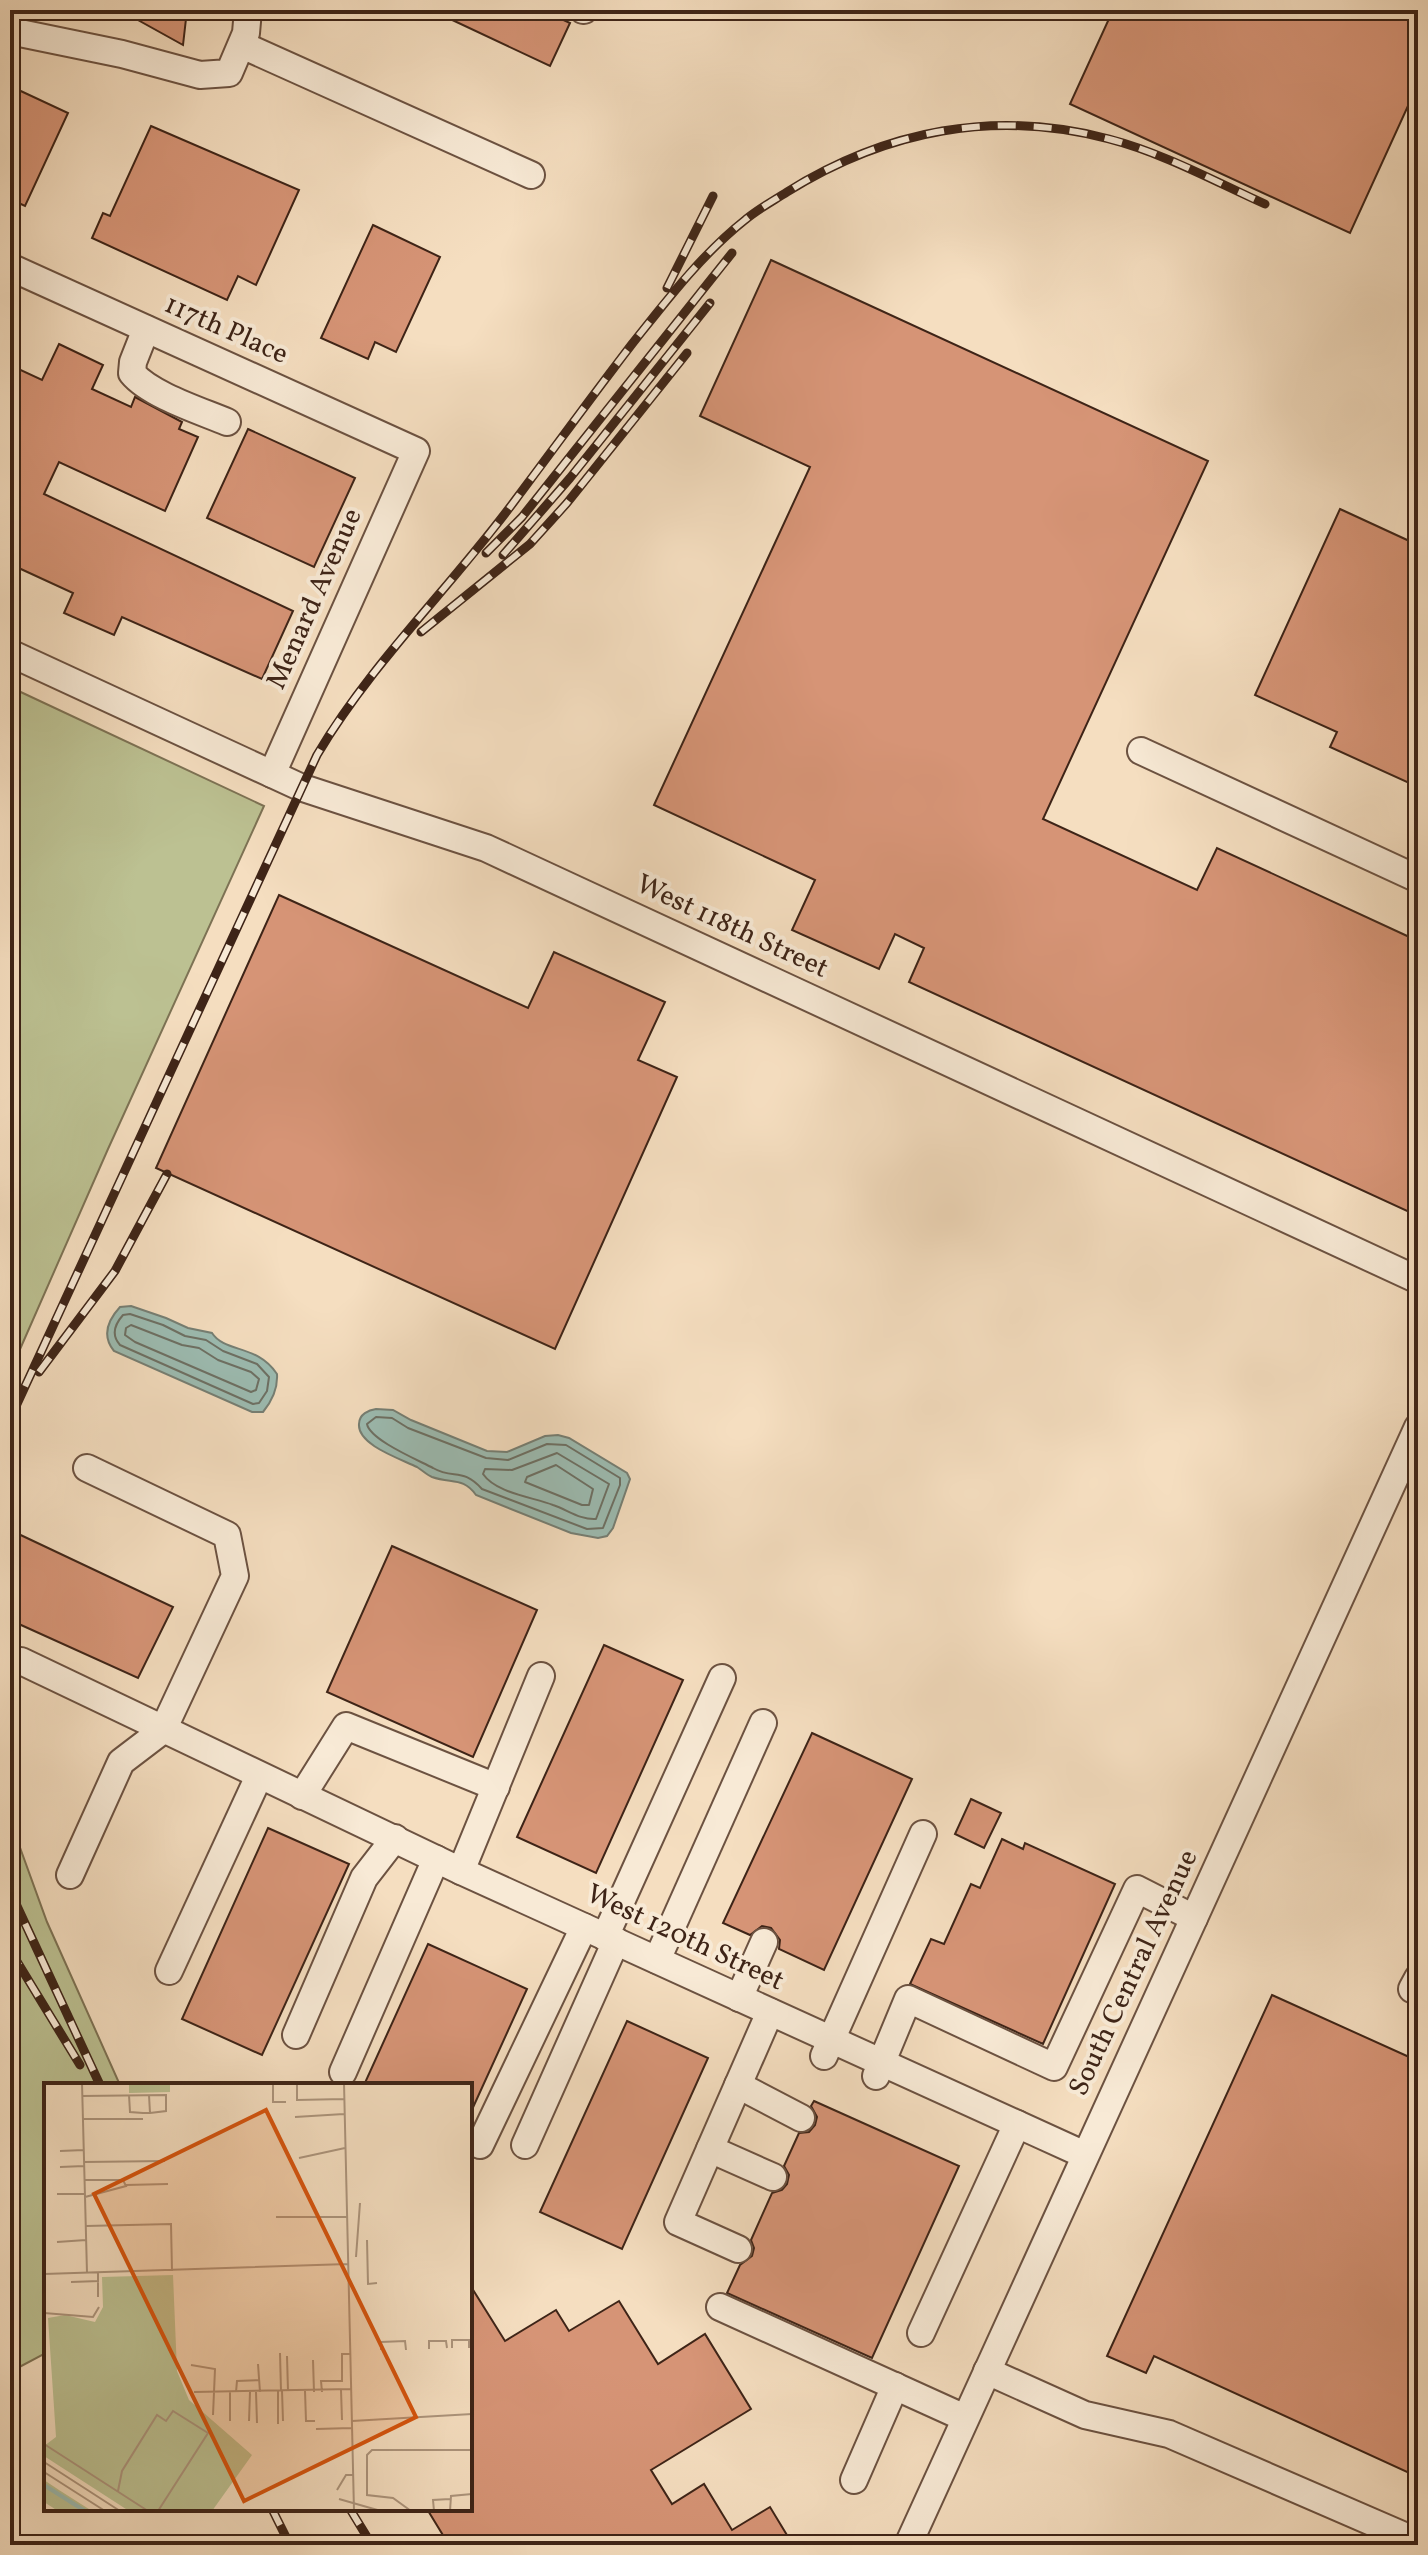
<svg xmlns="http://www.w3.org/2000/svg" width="1428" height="2555" viewBox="0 0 1428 2555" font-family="Vollkorn,serif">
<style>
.green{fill:#bcc192;stroke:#7d7254;stroke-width:2}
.water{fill:#9cbcb2;stroke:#767f74;stroke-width:2}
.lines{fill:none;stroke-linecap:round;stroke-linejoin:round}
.shore{stroke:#6d7064;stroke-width:2}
.building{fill:#d69476;stroke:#3e2417;stroke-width:2}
.minor-casing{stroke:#6c5241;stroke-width:30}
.minor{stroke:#f8ead6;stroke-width:26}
.rail-casing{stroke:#3e2417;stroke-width:9}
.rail{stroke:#f8ead6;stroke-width:6;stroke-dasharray:18;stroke-linecap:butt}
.labels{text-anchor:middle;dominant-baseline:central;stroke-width:8;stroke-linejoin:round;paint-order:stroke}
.street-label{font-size:28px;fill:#3e2417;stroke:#f8ead6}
.inset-river{fill:none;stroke:#9cbcb2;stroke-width:4}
.inset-road{fill:none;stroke:#ac947c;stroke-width:2}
.view{fill:#d7540d;fill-opacity:0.15;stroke:#d7540d;stroke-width:4}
.inset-edge{fill:none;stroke:#3e2417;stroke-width:4}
</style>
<rect width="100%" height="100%" fill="#f5dec0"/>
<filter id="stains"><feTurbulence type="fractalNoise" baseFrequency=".0025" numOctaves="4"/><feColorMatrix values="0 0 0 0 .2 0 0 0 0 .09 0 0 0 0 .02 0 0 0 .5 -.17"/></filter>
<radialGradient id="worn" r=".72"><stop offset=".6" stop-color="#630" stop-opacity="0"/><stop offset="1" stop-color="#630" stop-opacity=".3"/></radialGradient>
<g class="green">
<path d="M10,687l254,119 -156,343 -98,223z"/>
<path d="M10,1820l37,102 73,163h-74v268l-36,19z"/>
</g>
<g class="water">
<path d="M131,1306l35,12 22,10 24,5c13,20 45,11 65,41 1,15 -5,27 -14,38h-11l-138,-61c-13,-16 -6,-31 6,-44z"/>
<path d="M376,1409l17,1 18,10 76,31 20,1 38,-16 13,-1 11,3 58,35 3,6 -17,49 -6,8 -9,2 -27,-5 -95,-38c-13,-18 -24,-11 -44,-18 -5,-2 -10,-7 -15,-10 -16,-8 -60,-22 -58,-43 0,-10 10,-14 17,-15z"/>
</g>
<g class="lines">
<g class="shore">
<path d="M130,1314l33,11 22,11 21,4 17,11 34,13 12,13 -2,14 -8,12 -6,1 -133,-59c-9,-10 -5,-21 3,-30z"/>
<path d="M131,1325l51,20 17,3 19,12 33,12 8,7 -3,11 -5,2 -116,-50 -10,-7 1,-7z"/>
<path d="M376,1417l16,1 16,10 78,30 22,2 39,-16 19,1 54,33v7l-17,43 -16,1 -105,-40c-20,-22 -28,-9 -49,-21 -15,-8 -63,-28 -66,-44z"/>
<path d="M557,1453l52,31 -13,35c-16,1 -28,-9 -43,-14 -21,-8 -57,-12 -70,-31l2,-5 27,1z"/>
<path d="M556,1465l37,24 -4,16h-7l-57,-23 2,-5z"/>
</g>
</g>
<g class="building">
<path d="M120,10h67l-4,35z"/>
<path d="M431,10h111l28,13 -20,43z"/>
<path d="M1113,10h305v74l-68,149 -280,-129z"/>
<path d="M10,86l58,27 -43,93 -15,-7z"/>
<path d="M151,126l148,64 -43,95 -18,-9 -11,24 -135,-62 11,-25 7,3z"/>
<path d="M373,225l67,32 -44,95 -21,-10 -7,17 -47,-21z"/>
<path d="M771,260l437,201 -165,358 154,71 20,-42 201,93v275l-509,-234 15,-34 -29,-14 -16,35 -87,-39 23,-50 -161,-75 156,-338 -110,-51z"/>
<path d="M59,344l44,21 -11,24 39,18 4,-10 47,25 -3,7 19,8 -33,74 -106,-49 -15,32 249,117 -31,68 -140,-62 -8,18 -50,-22 9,-20 -63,-29v-199l32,15z"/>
<path d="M248,429l107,49 -41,89 -107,-49z"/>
<path d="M1340,509l78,36v242l-88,-40 7,-15 -82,-37z"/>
<path d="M279,895l249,113 26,-56 111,50 -27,58 39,17 -122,272 -399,-181z"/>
<path d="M10,1530l163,77 -35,71 -128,-58z"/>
<path d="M392,1546l145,64 -64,147 -146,-65z"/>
<path d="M604,1645l79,35 -87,193 -79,-36z"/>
<path d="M812,1733l100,46 -88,191 -45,-21 1,-9 -9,-12 -9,-2 -12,9 -27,-12z"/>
<path d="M971,1799l30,14 -17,35 -29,-14z"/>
<path d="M268,1828l81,36 -87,191 -80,-36z"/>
<path d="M1002,1839l21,10 2,-6 90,41 -72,160 -133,-60 21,-45 13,5 27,-60 9,4z"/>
<path d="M428,1944l99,45 -57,125v-29h-106z"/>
<path d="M1272,1995l146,66v416l-264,-121 -8,17 -39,-17z"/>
<path d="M627,2021l81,37 -86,191 -82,-37z"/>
<path d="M814,2101l145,65 -87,192 -145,-65 13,-28 12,-9 2,-8 -3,-8 21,-47 10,-3 5,-6 2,-9 -5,-9 15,-33 10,-1 6,-7 2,-8 -6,-11z"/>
<path d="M470,2285l35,56 51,-31 13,21 50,-30 39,63 47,-30 46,75 -100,61 21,34 32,-20 28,46 38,-23 23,38h-344l-22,-36h43z"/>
</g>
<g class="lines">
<defs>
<g id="minor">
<path d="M583,10h1"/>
<path d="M10,31l112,23 78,21 29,-2 17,-40 2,-23"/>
<path d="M242,45l289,130"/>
<path d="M10,267l406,184 -144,323"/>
<path d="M146,329l-13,33 -1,11c18,22 69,38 95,49"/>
<path d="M10,653l290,134 186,61 932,432"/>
<path d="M1141,751l277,128"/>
<path d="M21,1661l440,210 624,284"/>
<path d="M302,1796l44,-70 150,61"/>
<path d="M461,1871l80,-195"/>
<path d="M70,1875l51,-113 42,-32 72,-154 -8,-41 -140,-67"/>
<path d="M605,1937l117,-259"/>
<path d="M657,1960l106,-237"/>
<path d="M169,1971l90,-195"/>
<path d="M1412,1989l6,-11"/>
<path d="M739,1998l25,-56"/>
<path d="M296,2035l68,-157 31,-40"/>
<path d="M824,2056l99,-222"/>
<path d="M343,2072l93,-213"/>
<path d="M876,2076l32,-77 146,68 83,-178 57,29"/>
<path d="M738,2085l63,33"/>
<path d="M480,2145l104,-218"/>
<path d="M525,2145l91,-204"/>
<path d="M710,2149l63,28"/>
<path d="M738,2249l-60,-27 92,-210"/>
<path d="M720,2307l245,111"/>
<path d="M921,2333l96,-209"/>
<path d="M987,2371l98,44 84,19 249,108"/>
<path d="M854,2480l41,-94"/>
<path d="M908,2545l510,-1118"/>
</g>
</defs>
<use href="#minor" class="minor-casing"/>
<use href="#minor" class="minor"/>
<defs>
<g id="rail">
<path d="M667,288l46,-92"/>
<path d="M486,553l36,-36 210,-264"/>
<path d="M503,555l67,-77 140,-175"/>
<path d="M421,632l109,-88 37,-41 120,-150"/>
<path d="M39,1372l76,-101 52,-97"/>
<path d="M10,1419l307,-664c55,-93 135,-169 199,-256 39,-52 77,-104 116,-155 35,-44 69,-89 113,-124 13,-11 28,-19 42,-28 99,-62 208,-83 322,-53 54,14 105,42 156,65"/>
<path d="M10,1891l90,194"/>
<path d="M10,1950l70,115"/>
<path d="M272,2509l18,36"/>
<path d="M350,2509l22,36"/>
</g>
</defs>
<use href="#rail" class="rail-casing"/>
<use href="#rail" class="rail"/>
</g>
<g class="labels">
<g class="street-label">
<text transform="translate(226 330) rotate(24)">117th Place</text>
<text transform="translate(315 599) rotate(-66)">Menard Avenue</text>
<text transform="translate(732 927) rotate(25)">West 118th Street</text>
<text transform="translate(685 1938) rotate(25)">West 120th Street</text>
<text transform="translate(1134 1973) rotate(-65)">South Central Avenue</text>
</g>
</g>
<g transform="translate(44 2083)">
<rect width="428" height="428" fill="#f5dec0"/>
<path d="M126,0v9l-41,1v-9zM129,192l4,96 12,29 63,55 -40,56h-83l-85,-55v-10l12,-9 -8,-119 17,-3 30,7 8,-15 -1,-30zM0,397l15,10 33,21h-34l-14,-9z" fill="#bcc192"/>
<path class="inset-river" d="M0,402l41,26"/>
<path class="inset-road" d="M38,0l5,190M229,0v19h13M253,0v17l47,-1M300,0l10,428M85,12l1,17 13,1h7l-1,-18M38,13l84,-1v16l-16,2M251,34l49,-3M39,36h60M16,68l24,-1M255,75l46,-10M40,79l81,-1M16,84l24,-1M41,97h38l3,6 -41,11M82,102l42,-1M13,111h28M232,134h71M42,143l85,-2 1,47M323,157l1,44 9,-1M13,159l29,-2M312,174l4,-54M54,189v25M0,191l304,-10M27,199l28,-1M0,230l49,4 6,-10M408,265v-8h17v8M385,266v-8h17l1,7M337,267v-8l24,-1 1,9M236,270l1,38M243,273l1,35M269,277l1,32M214,281l2,28M147,282l24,4 -2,46M297,307l1,30M234,308v33M238,308l1,30M261,308l1,30h9M150,309l157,-3M186,309v29M192,309l1,-11 22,-1M212,309l1,31M278,309l-1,-11h21v-27h9M205,338l1,-29M308,338l120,-7M272,346l36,-1M0,361l104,67M0,379l76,49M0,389l61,39M293,407l9,-15h8M74,408l4,-20 35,-56 9,6 7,-10 35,22 -50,78M295,416l42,12M367,428l-18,-13 -26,-3v-40l5,-5h100M390,428l-1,-11 17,-1M406,428l1,-15 21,-2"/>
<path class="view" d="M222,27l150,307 -172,84 -150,-307z"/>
<rect width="428" height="428" class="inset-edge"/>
</g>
<rect width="1428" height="2555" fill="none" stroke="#f5dec0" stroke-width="40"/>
<rect x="12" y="12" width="1404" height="2531" fill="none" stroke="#3e2417" stroke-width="4"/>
<rect x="20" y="20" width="1388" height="2515" fill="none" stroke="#3e2417" stroke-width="2"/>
<rect width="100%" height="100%" filter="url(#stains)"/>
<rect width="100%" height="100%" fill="url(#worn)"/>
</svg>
